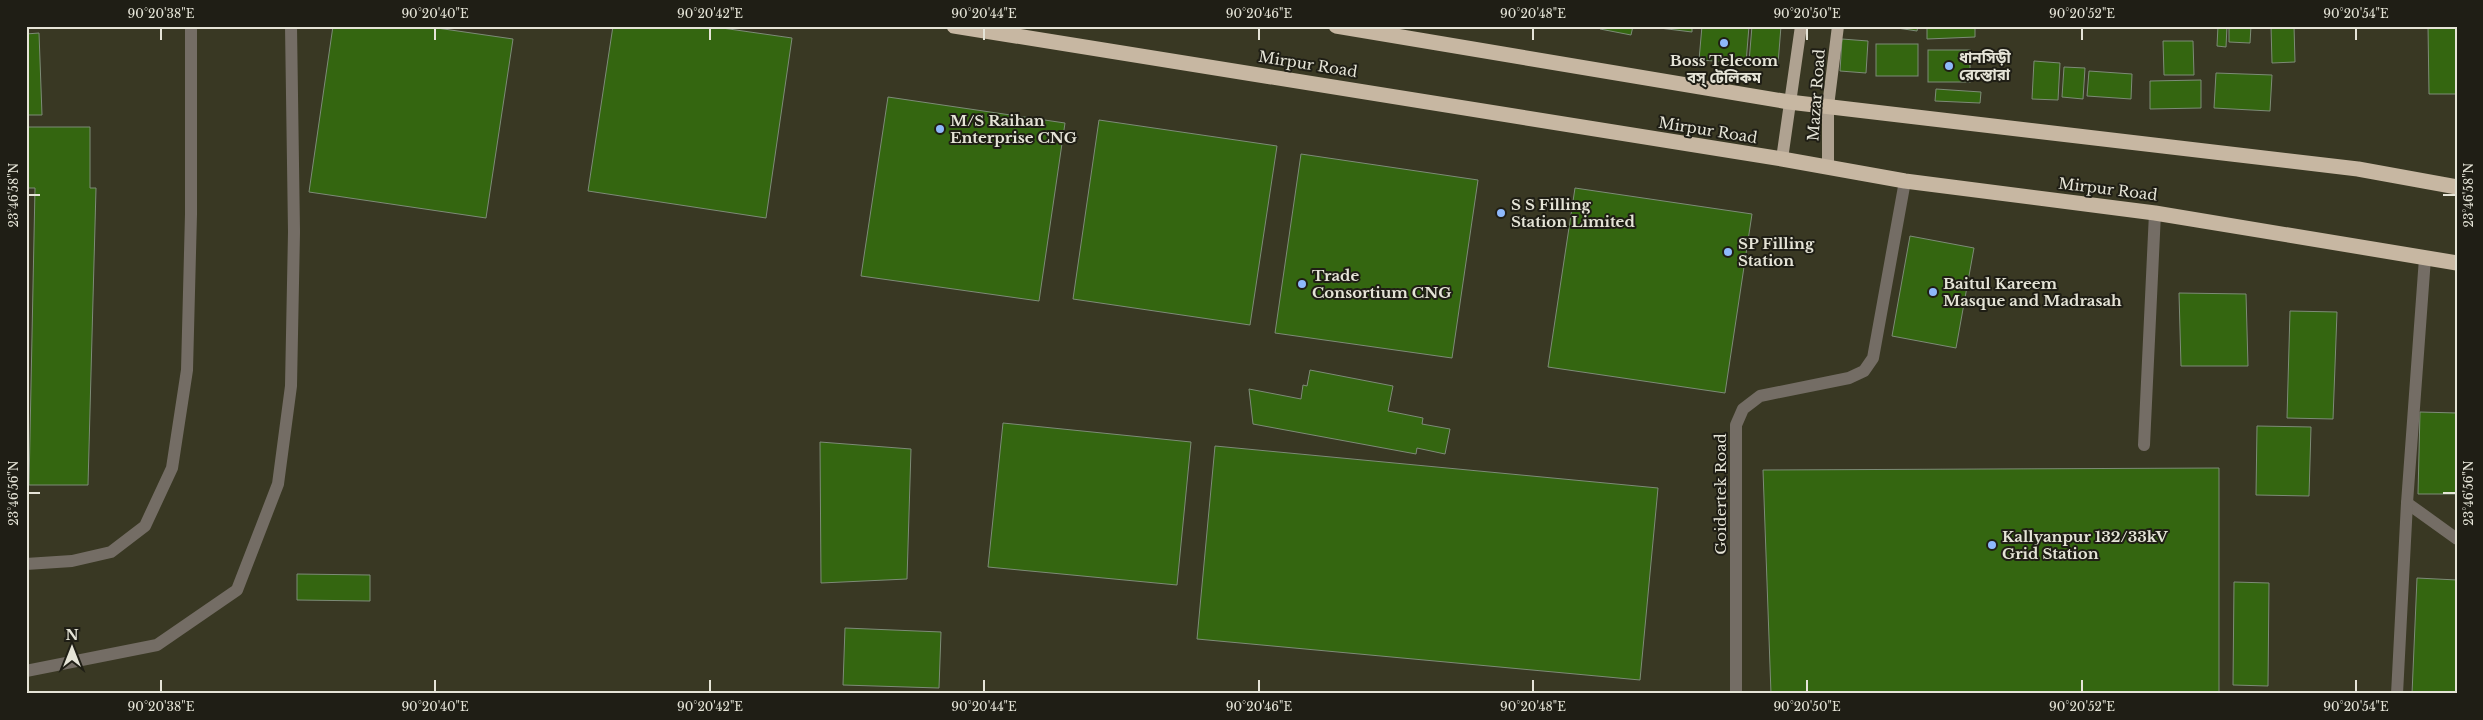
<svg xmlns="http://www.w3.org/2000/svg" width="2483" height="720" viewBox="0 0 2483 720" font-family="'Libre Baskerville','Noto Sans Bengali',serif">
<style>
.building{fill:#346610;stroke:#7d8b77}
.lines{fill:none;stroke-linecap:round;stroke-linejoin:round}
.minor{stroke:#746d65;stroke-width:12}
.major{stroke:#afa291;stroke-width:12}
.highway{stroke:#c7b7a2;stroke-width:15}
.ticks{fill:none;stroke:#e5e4d7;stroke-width:2}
.poi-dot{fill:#8eb9fc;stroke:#1f1e15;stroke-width:2}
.labels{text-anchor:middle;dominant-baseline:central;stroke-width:4;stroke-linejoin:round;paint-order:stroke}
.poi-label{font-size:15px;font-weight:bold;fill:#e5e4d7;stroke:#1f1e15;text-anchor:start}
.street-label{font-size:15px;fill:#e5e4d7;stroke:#1f1e15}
.neatline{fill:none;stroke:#e5e4d7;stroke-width:2}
.ticks-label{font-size:12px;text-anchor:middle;fill:#e5e4d7}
</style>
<rect width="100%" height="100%" fill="#393823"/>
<g class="building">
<path d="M333,26h90l90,13 -27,179 -177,-26z"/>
<path d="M613,26h95l84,12 -26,180 -178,-27z"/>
<path d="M1601,26h32l-2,9 -31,-6z"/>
<path d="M1643,26h49v6z"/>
<path d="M1702,26h47l-3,37 -47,-3z"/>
<path d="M1752,26h29l-3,38 -29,-2z"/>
<path d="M1884,26h34l-1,5z"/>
<path d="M1927,26h48v11l-48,2z"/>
<path d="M2218,26h9l-1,21 -9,-1z"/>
<path d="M2229,26h22l-1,17 -21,-1z"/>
<path d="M2271,26h23l1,36 -23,1z"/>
<path d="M2428,26h29v68h-28z"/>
<path d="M39,33l3,82h-16v-81z"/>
<path d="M1842,39l26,2 -2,32 -26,-2z"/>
<path d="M2163,41h30l1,34h-30z"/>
<rect x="1876" y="44" width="42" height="32"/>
<rect x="1928" y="50" width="42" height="32"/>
<path d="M2034,61l26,2 -2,37 -26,-1z"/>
<path d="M2064,67l21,1 -2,31 -21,-2z"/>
<path d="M2089,71l43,3 -1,25 -44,-3z"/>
<path d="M2216,73l56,2 -2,36 -56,-3z"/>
<path d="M2201,80v28l-51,1v-28z"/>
<path d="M1936,89l45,3 -1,11 -45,-2z"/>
<path d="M888,97l177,26 -26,178 -178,-25z"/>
<path d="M1099,120l178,26 -27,179 -177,-26z"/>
<path d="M26,127h64v61h6l-8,297h-59l6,-297h-9z"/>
<path d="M1301,154l177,26 -26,178 -177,-25z"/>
<path d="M1575,188l177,26 -27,179 -177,-26z"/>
<path d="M1910,236l64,12 -18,100 -64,-12z"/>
<path d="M2179,293l67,1 2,72h-67z"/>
<path d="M2290,311l47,1 -4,107 -46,-1z"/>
<path d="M1310,370l83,16 -5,25 35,7 -1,6 28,5 -5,25 -28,-6 -1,6 -163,-30 -4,-35 52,10 2,-14 4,1z"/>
<path d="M2420,412l37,1v81h-39z"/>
<path d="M1003,423l188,19 -14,143 -189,-18z"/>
<path d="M2257,426l54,1 -2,69 -53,-1z"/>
<path d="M820,442l91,7 -4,130 -86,4z"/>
<path d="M1215,446l443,42 -18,192 -443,-41z"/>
<path d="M2219,468v226h-448l-8,-224z"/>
<path d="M297,574l73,1v26l-73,-1z"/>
<path d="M2417,578l40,2v114h-45z"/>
<path d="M2234,582l35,1 -1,103 -35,-1z"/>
<path d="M845,628l96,4 -2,56 -96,-3z"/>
</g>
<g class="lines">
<g class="minor">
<path d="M2144,445l11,-232"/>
<path d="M2407,503l50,36"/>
<path d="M26,564l46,-3 39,-9 34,-26 27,-58 15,-98 4,-156v-188"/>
<path d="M26,671l131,-26 80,-55 41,-106 13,-98 3,-154 -3,-206"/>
<path d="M1736,694v-269l7,-16 17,-13 89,-18 15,-7 9,-13 32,-177"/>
<path d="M2397,694l10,-191 18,-245"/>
</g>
<g class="major">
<path d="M1782,159l19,-133"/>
<path d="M1828,167v-61l10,-80"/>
</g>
<g class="highway">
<path d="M954,26l828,133 123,22 250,32 302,50"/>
<path d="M1336,26l453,76 569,67 99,18"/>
</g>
</g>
<path class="ticks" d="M161,28v12M435,28v12M710,28v12M984,28v12M1259,28v12M1533,28v12M1807,28v12M2082,28v12M2356,28v12M28,195h12M2443,195h13M28,493h12M2443,493h13M161,680v12M435,680v12M710,680v12M984,680v12M1259,680v12M1533,680v12M1807,680v12M2082,680v12M2356,680v12"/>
<g class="poi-dot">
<circle cx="1724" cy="43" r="5"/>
<circle cx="1949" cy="66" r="5"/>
<circle cx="940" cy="129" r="5"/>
<circle cx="1501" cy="213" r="5"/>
<circle cx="1728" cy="252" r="5"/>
<circle cx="1302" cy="284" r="5"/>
<circle cx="1933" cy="292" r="5"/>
<circle cx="1992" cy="545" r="5"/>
</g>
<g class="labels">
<g class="poi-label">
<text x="1959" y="57">ধানসিড়ী<tspan x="1959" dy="17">রেস্তোরা</tspan></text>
<text x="1724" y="60" text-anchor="middle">Boss Telecom<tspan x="1724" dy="17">বস্ টেলিকম</tspan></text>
<text x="950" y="120">M/S Raihan<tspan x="950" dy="17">Enterprise CNG</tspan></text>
<text x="1511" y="204">S S Filling<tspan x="1511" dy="17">Station Limited</tspan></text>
<text x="1738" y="243">SP Filling<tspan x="1738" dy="17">Station</tspan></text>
<text x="1312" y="275">Trade<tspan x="1312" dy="17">Consortium CNG</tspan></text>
<text x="1943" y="283">Baitul Kareem<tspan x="1943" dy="17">Masque and Madrasah</tspan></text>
<text x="2002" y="536">Kallyanpur 132/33kV<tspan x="2002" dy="17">Grid Station</tspan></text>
</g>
<g class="street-label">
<text transform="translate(1308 64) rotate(9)">Mirpur Road</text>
<text transform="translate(1816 95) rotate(-86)">Mazar Road</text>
<text transform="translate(1708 130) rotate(9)">Mirpur Road</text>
<text transform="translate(2108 189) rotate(7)">Mirpur Road</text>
<text transform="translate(1720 494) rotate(-90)">Goidertek Road</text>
</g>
</g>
<rect width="2483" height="720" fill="none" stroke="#1f1e15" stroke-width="55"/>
<g transform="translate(72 648)" stroke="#1f1e15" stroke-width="4" paint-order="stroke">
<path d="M0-4L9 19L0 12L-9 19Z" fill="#e5e4d7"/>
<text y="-8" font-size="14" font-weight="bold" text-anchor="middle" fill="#e5e4d7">N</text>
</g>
<rect x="28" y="28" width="2428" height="664" class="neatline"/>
<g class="ticks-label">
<text x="161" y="18">90°20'38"E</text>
<text x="435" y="18">90°20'40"E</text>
<text x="710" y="18">90°20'42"E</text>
<text x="984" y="18">90°20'44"E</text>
<text x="1259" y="18">90°20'46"E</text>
<text x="1533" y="18">90°20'48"E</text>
<text x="1807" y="18">90°20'50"E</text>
<text x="2082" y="18">90°20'52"E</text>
<text x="2356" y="18">90°20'54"E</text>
<text transform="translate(14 195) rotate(-90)" y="4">23°46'58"N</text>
<text transform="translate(2469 195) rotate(-90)" y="4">23°46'58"N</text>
<text transform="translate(14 493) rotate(-90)" y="4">23°46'56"N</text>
<text transform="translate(2469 493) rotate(-90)" y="4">23°46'56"N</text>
<text x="161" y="711">90°20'38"E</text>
<text x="435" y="711">90°20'40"E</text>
<text x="710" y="711">90°20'42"E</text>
<text x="984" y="711">90°20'44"E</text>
<text x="1259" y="711">90°20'46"E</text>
<text x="1533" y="711">90°20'48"E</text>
<text x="1807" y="711">90°20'50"E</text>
<text x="2082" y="711">90°20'52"E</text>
<text x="2356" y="711">90°20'54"E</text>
</g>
</svg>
